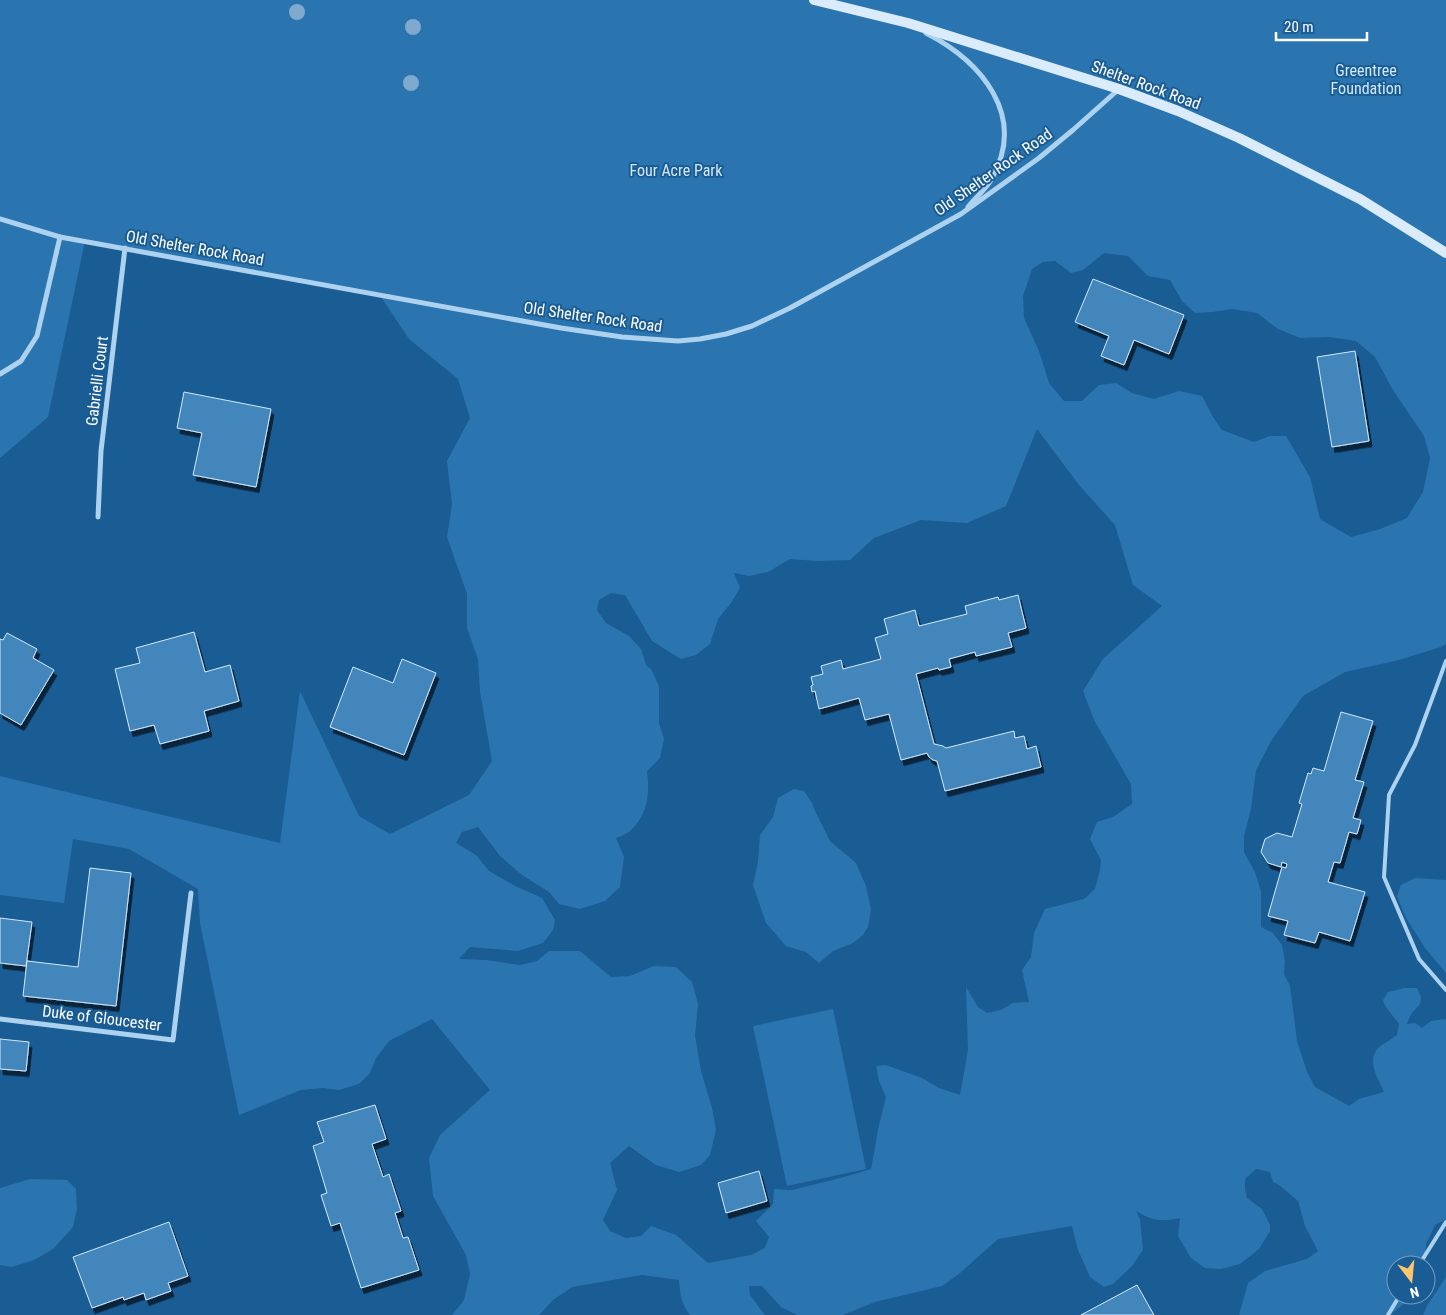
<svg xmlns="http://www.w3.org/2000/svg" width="1446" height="1315" viewBox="0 0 1446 1315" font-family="'Roboto Condensed',sans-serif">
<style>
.green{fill:#2a75b0;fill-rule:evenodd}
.building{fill:#4386bb;stroke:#d3e9fb;filter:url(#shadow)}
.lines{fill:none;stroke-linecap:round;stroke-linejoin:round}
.service{stroke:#acd2ef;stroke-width:4}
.minor{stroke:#acd2ef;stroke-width:5}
.secondary{stroke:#daebfb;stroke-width:10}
.tree{fill:#80aacd}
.labels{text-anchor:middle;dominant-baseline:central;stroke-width:4;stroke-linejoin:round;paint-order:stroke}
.park-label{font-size:16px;fill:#d3e9fb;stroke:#1a5c94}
.street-label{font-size:16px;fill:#fff;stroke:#1a5c94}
</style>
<defs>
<filter id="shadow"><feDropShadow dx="3" dy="5.5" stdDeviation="0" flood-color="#0009"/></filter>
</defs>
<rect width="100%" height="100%" fill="#1a5c94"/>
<g class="green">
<path d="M0,0h1446v644l-5,3 -46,14 -50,11 -42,24 -32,45 -15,29 -5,39 -7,27v16l11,20 6,19v36l12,6 9,12 3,16 -1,13 6,12 7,55 10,31 8,15 34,19 10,-7 25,-7c-5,-12 -18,-31 -6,-44 2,-2 15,-10 19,-13l2,-11c-5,-8 -13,-14 -16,-24l5,-8 17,-4h12l4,9 -1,7 -9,10 -4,10 8,-1 7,5 9,-7 15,-2v200l-11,6 -9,19 -1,21h-29v30h17l-2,3 -21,17h-151l9,-32 17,-12 42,-12 11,-8 -13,-25 -7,-25 -19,-16 -6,-3 -3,-10 -14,-3 -11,10v10l2,9 15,11 8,16v6l-11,18 -19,15 -19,5 -16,-1 -14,-10 -13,-22 2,-18c-19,4 -27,3 -44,-7l4,8 3,31 -11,16 -19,18 -9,3 -14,-10 -12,-27 -6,-24 -74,13 -39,35 -17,12 -67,16 -32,13h-46l-16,-8 -19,-21h-13l1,9 15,20h-75c-9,-11 -10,-22 -11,-35l-37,-5 -70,12 -19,13 -14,15h-87l12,-15 6,-26 -4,-19 -33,-59 -4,-38 11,-23 50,-45 -58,-71 -43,22 -13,17 -6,15 -11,11 -20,6 -16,-2 -22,2 -62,25 -39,-192 -2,-34 -69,-40 -56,-10 -9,64 -64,-8v-119l280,67 20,-152 59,125 31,18 79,-39 23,-34 -12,-69 -2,-33 -11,-31v-34l-20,-57 5,-33 -5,-43 23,-43 -12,-39 -49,-40 -30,-45 -294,-53 -37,176 -48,41zM1104,253l24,3 20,20 22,4 12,21 13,12 18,-1 19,-3 25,4 21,16 22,9 29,-1 27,4 19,16 18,33 31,46 6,22 -7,34 -16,26 -27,11 -29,8 -31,-18 -10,-42 -24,-41h-16l-16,6 -32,-12 -9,-13 -11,-21 -23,-5 -25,8 -22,-6 -16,-10 -17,2 -17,16h-18l-15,-18 -10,-32 -15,-33 -1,-22 9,-27 11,-7 12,-1 16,12 12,-3zM1037,429l42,56 36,40 18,60 29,21 -59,53 -20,32 11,29 37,64 1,20 -19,13 -16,5 -7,17 11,21 -1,10 -5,19 -11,10 -39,10 -11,24 -3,24 -9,13 7,32 -16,1 -12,7 -14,3 -9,-6 -12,-20 2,63 -8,45 -21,-7 -17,-10 -36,-13 -10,1 3,15 7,16 -7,28 -8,44 -27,8 -52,13 -18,-1 -1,15 -17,17 13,16 -4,11 -14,7 -43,8 -32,-28 -25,-9 -10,10 -15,2 -16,-7 -7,-11 14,-30 -7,-27 19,-17 27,19 23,7 22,-7 9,-10 6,-25 -4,-22 -11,-37 -6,-35 3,-32 -6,-22 -16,-15 -22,-1 -24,10 -19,1 -31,-26h-31l-12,10 -17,4 -34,-5 -27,-1 11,-12 48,4 25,-8 10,-13 2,-10 -13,-22 -27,-12 -26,-15 -13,-16 -20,-12 6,-11 16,-5 22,29 22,19 27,17 10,12 21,5 25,-8 15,-14 4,-30 -8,-19c5,-2 11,-4 15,-8 17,-16 19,-37 16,-59l13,-13 4,-19 -5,-16v-37l-8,-17 -5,-4 -5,-16 -12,-13 -23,-13 -9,-13 2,-10 12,-7 14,2 27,46 29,18 15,-4 14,-11 8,-25 13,-16 9,-15 -6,-15 15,3 19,-4 22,-13 27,2 33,-1 24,-22 47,-18 46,3 39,-17z"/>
<path d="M794,789l10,2 8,12 4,10 14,28 26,22 10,23 5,24 -3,17 -5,8 -10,8 -20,8 -14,12 -13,-11 -20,-6 -20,-23 -13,-38 5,-23 2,-27 13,-18 5,-19z"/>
<path d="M1415,878l31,2v93l-21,-25 -19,-30 -9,-22 4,-11z"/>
<path d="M833,1009l33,160 -79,17 -34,-160z"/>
<path d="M30,1179l37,1 9,9 1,20 -4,18 -20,22 -19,11 -22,7 -12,-2v-77z"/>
<path d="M1446,1277v38h-23l5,-11z"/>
</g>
<g class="building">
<path d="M1093,279l91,36 -15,39 -35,-14 -10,25 -23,-9 8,-20 -34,-14z"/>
<path d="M1355,351l14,90 -37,6 -15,-90z"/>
<path d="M184,392l87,17 -15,78 -63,-12 9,-42 -25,-5z"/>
<path d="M1018,595l8,33 -18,5 4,14 -36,9 -1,-4 -26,7 2,8 -12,3 -1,-2 -22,6 18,70 9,2 3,2 68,-17 1,7 9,-2 3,13 9,-3 5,21 -96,24 -8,-30 -4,-1 -4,-3 -2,-4 -26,7 -12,-46 -24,6 -6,-22 -40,11 -4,-18 -3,1 -1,-6 2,-1 -2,-8 12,-3 -2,-8 20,-6 2,9 38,-10 -6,-21 13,-4 -4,-15 31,-9 4,16 48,-12 -2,-8 33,-9 1,3z"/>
<path d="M194,632l11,40 25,-7 9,36 -35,10 5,20 -49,13 -6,-19 -24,6 -15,-62 25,-6 -4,-15z"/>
<path d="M7,633l30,16 -4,9 21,12 -33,55 -21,-12v-74l3,1z"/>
<path d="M402,659l34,14 -32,82 -74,-28 23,-60 40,16z"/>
<path d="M1341,712l32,9 -18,59 9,2 -11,36 8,2 -4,14 -8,-2 -9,31 -6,-1 -6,20 37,10 -15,49 -31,-9 -4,11 -31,-8 4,-14 -20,-5 14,-49 4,1 1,-4 -5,-2 -1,5 -13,-4 -7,-11 4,-13 12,-6 15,4 10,-33 -3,-1 9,-30 3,1 2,-6 11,3z"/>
<path d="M90,868l41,5 -15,133 -93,-10 4,-35 51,6z"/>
<path d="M0,918l32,4 -6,44 -26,-3z"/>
<path d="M0,1039l29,3 -3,29 -26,-2z"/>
<path d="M375,1105l11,34 -14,5 11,33 6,-3 12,37 -6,2 8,25 5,-1 11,33 -58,18 -21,-65 -9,3 -10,-31 6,-2 -14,-47 11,-4 -7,-20z"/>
<path d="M759,1171l8,30 -41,12 -8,-30z"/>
<path d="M169,1222l19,54 -20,7 3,8 -25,9 -2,-7 -20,7 -1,-3 -31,11 -19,-51z"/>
<path d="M1137,1285l17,30h-73z"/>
</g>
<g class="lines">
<g class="service">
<path d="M1446,661l-31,84 -26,50 -5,82 35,82 27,31"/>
<path d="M1419,1265l27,-43"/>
<path d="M1388,1315l12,-20"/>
</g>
<g class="minor">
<path d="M926,33c56,29 102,83 65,147 -6,10 -16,18 -23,27"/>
<path d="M0,219l60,18 501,91 61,9 56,4 22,-2 26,-5 26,-8 38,-18 171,-94 78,-56 34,-28 46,-41"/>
<path d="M0,374l21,-13 16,-25 23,-99"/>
<path d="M98,517l3,-66 24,-203"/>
<path d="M0,1019l173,21 18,-147"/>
</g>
<path class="secondary" d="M814,0l94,23 211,66 59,22 61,27 121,61 86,54"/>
</g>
<g class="tree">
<circle cx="297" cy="12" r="8"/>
<circle cx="413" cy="27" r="8"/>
<circle cx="411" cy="83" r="8"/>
</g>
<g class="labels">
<g class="park-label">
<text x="1366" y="70">Greentree<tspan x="1366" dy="18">Foundation</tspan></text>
<text x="676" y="170">Four Acre Park</text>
</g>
<g class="street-label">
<text transform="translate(1146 85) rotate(20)">Shelter Rock Road</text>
<text transform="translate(993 172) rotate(-35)">Old Shelter Rock Road</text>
<text transform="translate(195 248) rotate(10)">Old Shelter Rock Road</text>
<text transform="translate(593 317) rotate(8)">Old Shelter Rock Road</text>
<text transform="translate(97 381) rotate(-83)">Gabrielli Court</text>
<text transform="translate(102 1018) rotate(7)">Duke of Gloucester</text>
</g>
</g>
<g transform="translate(1411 1280) rotate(164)"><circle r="24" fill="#1a5c94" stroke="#769dbf"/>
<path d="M0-4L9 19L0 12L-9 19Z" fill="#ffc56b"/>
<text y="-8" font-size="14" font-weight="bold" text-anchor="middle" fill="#ffffff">N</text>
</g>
<path d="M1276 32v8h91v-8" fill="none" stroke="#ffffff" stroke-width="2.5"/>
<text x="1284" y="32" font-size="15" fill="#ffffff" stroke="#1a5c94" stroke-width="4" paint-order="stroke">20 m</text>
</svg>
